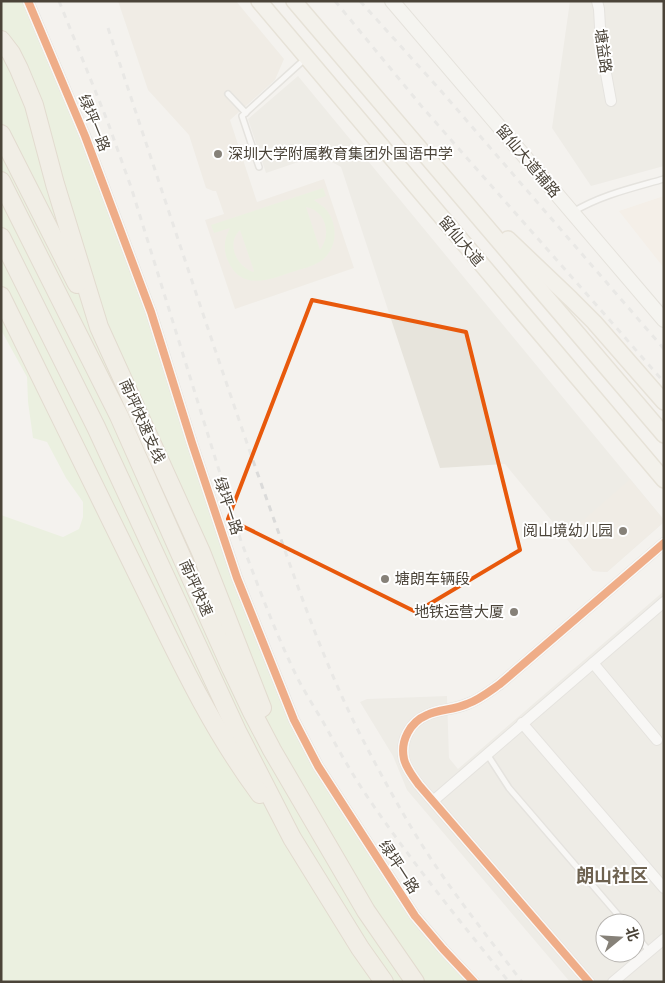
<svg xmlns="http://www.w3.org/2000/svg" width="665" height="983" viewBox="0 0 665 983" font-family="Rubik,'Noto Sans SC',sans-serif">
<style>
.residential{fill:#e7e4dc;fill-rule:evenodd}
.commercial{fill:#f3ebdf}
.education{fill:#eae5da}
.green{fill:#e1eecf;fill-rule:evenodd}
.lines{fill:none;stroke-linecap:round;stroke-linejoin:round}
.lane-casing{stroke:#d2d0cb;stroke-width:8}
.street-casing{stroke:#d2d0cb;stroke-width:12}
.secondary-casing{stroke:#d3cfc5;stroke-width:16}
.primary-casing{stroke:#d6cebb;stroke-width:18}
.highway-casing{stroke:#ccbfa9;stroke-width:20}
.lane{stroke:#fdfdfc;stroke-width:5}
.street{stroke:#fdfdfc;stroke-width:10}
.secondary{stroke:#f7f6f1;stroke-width:14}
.primary{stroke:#f2efe6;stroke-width:15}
.highway{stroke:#ede8db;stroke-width:18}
.rail{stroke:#dbdbda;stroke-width:3;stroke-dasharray:6 6;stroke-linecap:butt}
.cycleway-casing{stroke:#fff;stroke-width:11}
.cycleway{stroke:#e8590c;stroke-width:8}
.marked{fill:none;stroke:#e8590c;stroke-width:4;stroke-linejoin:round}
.poi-dot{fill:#868178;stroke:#fff;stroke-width:2}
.labels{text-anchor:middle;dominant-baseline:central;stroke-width:4;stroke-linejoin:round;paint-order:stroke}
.street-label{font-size:15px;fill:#4b4439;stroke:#fff}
.poi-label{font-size:15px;fill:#4b4439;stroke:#fff;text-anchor:start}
.quarter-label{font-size:18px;font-weight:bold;fill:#6e6250;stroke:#fff}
</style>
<rect width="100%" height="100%" fill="#f4f2ee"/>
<g class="residential">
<path d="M570,1h94v165l-73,20 -39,-58z"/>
<path d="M298,76l366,444v2l-57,50 -14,-1 -88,-107 -65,4 -99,-301 -22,-12 -53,18 -18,-54z"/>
<path d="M664,591v391h-94l-163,-192 -14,-34 -33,-54 7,-3 80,-3 2,62 9,11zM605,923h30v30h-30z"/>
</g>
<path class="commercial" d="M664,196v72l-45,-57z"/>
<g class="education">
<path d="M118,1h118l48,58 -9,21 -45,40 27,82 67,-23 30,89 -119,41 -30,-89 19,-6 -8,-23h-3l-7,-3 -17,-53 -41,-45z"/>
<path d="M630,479l34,41v2l-57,50 -14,-1 -28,-35z"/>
</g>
<g class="green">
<path d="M1,1h25l55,137 66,176 146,407 119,197 58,64h-469v-467l62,22 16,-8 4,-12v-15l-17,-24 -19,-36 -14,-4 -5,-36 -1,-25 -26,-47z"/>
<path d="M323,188l3,8 -12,4c5,4 11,7 14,12 11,16 8,38 -7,49 -9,6 -20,8 -29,11 -23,8 -51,19 -64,-11 -5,-11 -4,-22 2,-33l-16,5 -3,-8zM306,207c20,4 26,27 14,43zM240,230l14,41 -1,1c-17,-6 -27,-29 -13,-42z"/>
</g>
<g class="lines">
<defs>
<g id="lane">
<path d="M228,94l18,19"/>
<path d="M259,167l-17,-51 64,-58"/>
<path d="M573,212c28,-17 60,-24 91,-33"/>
<path d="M487,754l22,34 116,135"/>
<path d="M635,934l14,17"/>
</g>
<g id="street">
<path d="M28,1l57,135 66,176 41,131 45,135 57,142 24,46 97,150 28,33 31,33"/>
<path d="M597,1l2,8 2,37 10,55"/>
<path d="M593,663l64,77"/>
<path d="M522,723l142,165"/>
<path d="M433,801l231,-199"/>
<path d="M589,982l-170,-197c-6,-8 -13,-17 -15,-26 -4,-18 6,-37 23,-44 12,-6 27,-5 40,-11 12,-4 23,-13 33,-20l164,-141"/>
<path d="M613,982l51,-43"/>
</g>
<path id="secondary" d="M392,1l272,319"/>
<g id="primary">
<path d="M259,1l405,479"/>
<path d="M294,1l370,434"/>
<path d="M508,239l63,60 23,23 70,80"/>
</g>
<g id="highway">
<path d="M1,40l10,13 8,16 15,36 21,79 44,143 102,225 61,156"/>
<path d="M1,134l76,150"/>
<path d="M1,181l118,235 112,252 20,42 21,40 94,161 49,71"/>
<path d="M1,237l95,190 141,304 55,107 68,110 24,34"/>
<path d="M1,296c46,93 92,186 137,279 37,75 72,152 122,219"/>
</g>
</defs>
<use href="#lane" class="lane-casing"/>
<use href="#street" class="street-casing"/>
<use href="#secondary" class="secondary-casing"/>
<use href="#primary" class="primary-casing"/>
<use href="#highway" class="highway-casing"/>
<use href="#lane" class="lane"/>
<use href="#street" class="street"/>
<use href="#secondary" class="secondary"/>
<use href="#primary" class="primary"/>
<use href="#highway" class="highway"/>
<g class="rail">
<path d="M59,1l48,119 24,67 110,354c18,47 35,94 58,140 7,13 15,26 23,39 16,29 32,58 51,85 42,61 89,119 136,177"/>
<path d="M335,1l88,107 241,274"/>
<path d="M360,1l82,91 222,257"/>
<path d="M108,28c49,148 98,297 149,444 33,91 62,183 106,268 16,31 33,62 51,92 32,53 71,101 108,150"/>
</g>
<defs>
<g id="cycleway">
<path d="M28,1l57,135 66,176 41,131 45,135 57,142 24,46 97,150 28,33 31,33"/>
<path d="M589,982l-170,-197c-6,-8 -13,-17 -15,-26 -4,-18 6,-37 23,-44 12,-6 27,-5 40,-11 12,-4 23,-13 33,-20l164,-141"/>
</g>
</defs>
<use href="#cycleway" class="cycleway-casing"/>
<use href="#cycleway" class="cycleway"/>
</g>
<path d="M0 0H665V983H0ZM312,300l154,32 54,218 -104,62 -188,-93z" fill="#f4f2ee" fill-opacity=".55" fill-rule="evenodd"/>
<path class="marked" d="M312,300l154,32 54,218 -104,62 -188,-93z"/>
<g class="poi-dot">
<circle cx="218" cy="154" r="5"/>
<circle cx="623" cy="531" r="5"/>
<circle cx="385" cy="579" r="5"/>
<circle cx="514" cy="612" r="5"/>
</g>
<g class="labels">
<g class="street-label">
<text transform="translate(603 51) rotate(82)">塘益路</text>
<text transform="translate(94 123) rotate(68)">绿坪一路</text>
<text transform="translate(528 161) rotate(50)">留仙大道辅路</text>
<text transform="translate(461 241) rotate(50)">留仙大道</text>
<text transform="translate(142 421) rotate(66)">南坪快速支线</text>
<text transform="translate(228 506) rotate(72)">绿坪一路</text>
<text transform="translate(196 588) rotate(66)">南坪快速</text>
<text transform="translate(399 867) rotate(57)">绿坪一路</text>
</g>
<g class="poi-label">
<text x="228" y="154">深圳大学附属教育集团外国语中学</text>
<text x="613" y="531" text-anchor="end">阅山境幼儿园</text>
<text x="395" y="579">塘朗车辆段</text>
<text x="504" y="612" text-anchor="end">地铁运营大厦</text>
</g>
<g class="quarter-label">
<text x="612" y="876">朗山社区</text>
</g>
</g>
<rect width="665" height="983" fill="none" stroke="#4b4439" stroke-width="5"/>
<g transform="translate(620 938) rotate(72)"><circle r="24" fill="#ffffff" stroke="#b7b4b0"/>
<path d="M0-4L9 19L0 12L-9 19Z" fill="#868178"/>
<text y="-8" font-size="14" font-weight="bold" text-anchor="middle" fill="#4b4439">北</text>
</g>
</svg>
